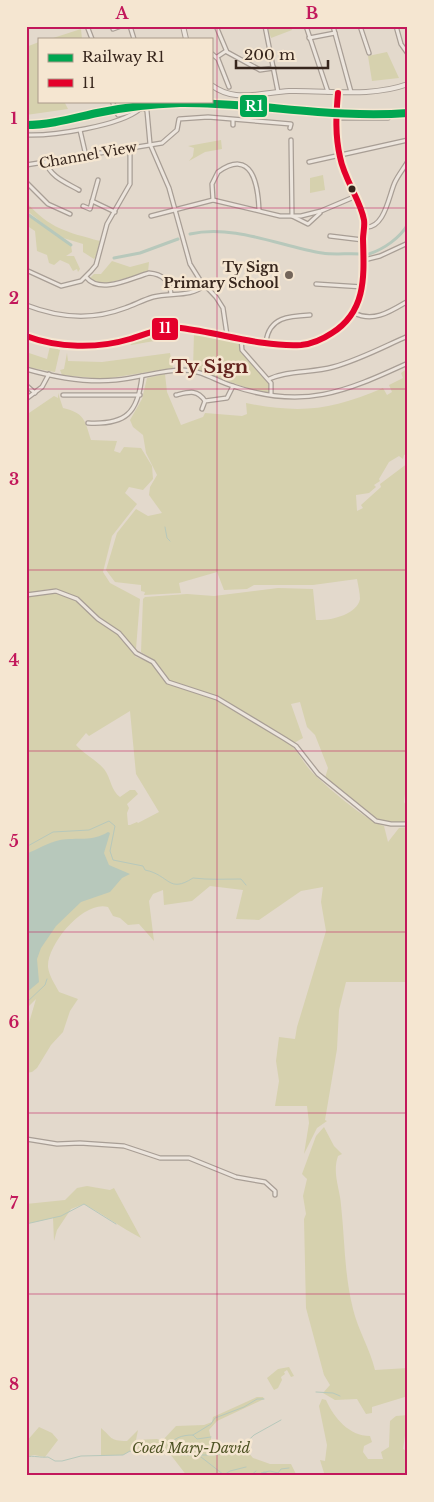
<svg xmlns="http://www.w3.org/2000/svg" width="434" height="1502" viewBox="0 0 434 1502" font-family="'Libre Baskerville',serif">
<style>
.green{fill:#d6d1ae;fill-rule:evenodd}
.water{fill:#b7c8bb}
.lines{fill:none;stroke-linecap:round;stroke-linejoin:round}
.stream{stroke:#b7c8bb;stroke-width:1}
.canal{stroke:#b7c8bb;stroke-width:3}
.minor-casing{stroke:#a89e95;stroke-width:5.5}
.tertiary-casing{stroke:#a89e95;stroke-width:6}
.minor{stroke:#ece5dd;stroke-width:3}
.tertiary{stroke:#ece5dd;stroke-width:4}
.bus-1-casing{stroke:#f5e6d1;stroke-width:10}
.bus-1{stroke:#e4002b;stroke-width:6}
.rail-1-casing{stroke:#f5e6d1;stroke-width:11}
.rail-1{stroke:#00a651;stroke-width:8}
.grid{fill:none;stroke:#c2185b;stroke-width:1;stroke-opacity:0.55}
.bus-dot{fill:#37261d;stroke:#f5e6d1;stroke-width:2}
.poi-dot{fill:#73655a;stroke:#f5e6d1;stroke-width:2}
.labels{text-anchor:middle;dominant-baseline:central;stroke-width:5;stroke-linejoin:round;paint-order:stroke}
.street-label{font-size:14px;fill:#37261d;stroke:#f5e6d1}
.poi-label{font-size:14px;font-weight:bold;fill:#37261d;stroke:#f5e6d1;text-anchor:end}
.park-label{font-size:14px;font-style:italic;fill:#4e5324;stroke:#f5e6d1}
.district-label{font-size:19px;font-weight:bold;fill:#63221d;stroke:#f5e6d1}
.line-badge{stroke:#f5e6d1;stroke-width:2}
.badge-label{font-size:14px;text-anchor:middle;font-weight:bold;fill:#fff}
.neatline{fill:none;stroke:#c2185b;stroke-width:2}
.grid-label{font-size:16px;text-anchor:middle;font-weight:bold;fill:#c2185b}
</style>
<rect width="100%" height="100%" fill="#e3d9cc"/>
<g class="green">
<path d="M267,26h24l1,4 -21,8z"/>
<path d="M81,29l1,10h-32z"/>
<path d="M39,42v59h25l4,8 -42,6v-68z"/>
<path d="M387,52l12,26 -27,3 -4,-25z"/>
<path d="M221,140l1,9 -17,3 -16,9 4,-5 1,-8 -6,-2z"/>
<path d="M323,175l2,15 -15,3v-15z"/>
<path d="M26,202c24,27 41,30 74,39l-4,15 -2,-1 2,2 -2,2 -11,-7v-8l-23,-7 -34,-27z"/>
<path d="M26,213l45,32 1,7 -6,4h8l6,13 -2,3 -1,-3 -4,2 -4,-7 -9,-4 -6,5 -5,-2 -2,-8 -10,-4 -2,-20 -9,-6z"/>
<path d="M112,261l18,6 19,-5 -1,10 -44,12 -12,-3 -2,-3 4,-4h7z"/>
<path d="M171,332l1,6 -41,7 -1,-2 30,-9z"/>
<path d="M194,333l47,8 2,7 29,35 1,14 -80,-28z"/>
<path d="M50,346l10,4 -5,22 -29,-5v-15l21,7z"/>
<path d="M67,353l1,8 34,1 68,-9 3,15 -69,11 -42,-4 -2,-5 4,-1z"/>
<path d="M408,368v85l-4,2 -1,4 -4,-3 -10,6 -10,17 1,2 -6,4 2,2 -7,6 -13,2 1,16 6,-3 -2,-3 20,-18 -1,-3 28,-21v307l-4,32 4,7v13c-9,0 -19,1 -27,-2 -16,-4 -44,-30 -56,-42l3,-10 -13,-33 -8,-8 -7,-25 -9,2 12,34 -9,5 -75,-45 -45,-14 -13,-12 -6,-11 -14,-9 2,-53 2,-2 42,-3 27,2 64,-8 35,1 3,31c13,1 41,-5 44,-21 0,-6 -2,-14 -3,-20l-44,6h-59l-7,4 -23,1 -7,-18 -38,11 2,10 -37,2 1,-3 -4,-1v-6l-26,-3 -9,-12 11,-37 19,-24 12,7 14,-3 -13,-18 1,-8 7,-12 -11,-22 -3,-18 -10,-8 -3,-7 12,-21 5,-21 18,-4 2,18 14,33 22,-8 2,-4 37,3 5,-2 -1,-11c55,11 86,7 137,-15l4,7 5,-3 -3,-7 14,-7 -2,-5z"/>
<path d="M58,393l5,15c22,5 22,13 28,32l26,1 -3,10 6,2 4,-6 17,1 11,18 1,13 -10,11 -14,-3 -4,6 12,11 -25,32 -9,36 7,11 30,16 -4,50 -19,-20 -19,-11 -17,-18 -9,-5 -22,-6 -24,4v-183l3,3 25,-17 4,2z"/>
<path d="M56,593l18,6 25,23 19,12 18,23 15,5 19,23 44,14 74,44c10,7 14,18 22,27 13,14 57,52 74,56l4,16 11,-14 9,-1v155h-62l-7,28 -2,39 -12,71 2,1 -10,7 -13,26 5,-31 -2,-17h-32l4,-25 -3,-20 3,-24 16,2 2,-12 29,-96 -5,-29 2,-15 -22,4 -42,29 -23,-1 7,-29 -33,-4 -18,15 -28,4 -1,-15 -10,4 -4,7 5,40 -15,-17 -11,1 -8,-7 -7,-2 -5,-9c-24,-7 -61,37 -60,60 1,9 7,17 11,25l19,7 -8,12 -7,21 -12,13 -14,23 -5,4 -6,1v-40l10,-34 -10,10v-413zM130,711l6,63 23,38 -21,11 -1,-1 -7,3h-2l-1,-12 2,-5 -2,-4 11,-10 -3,-4h-5l-10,7c-9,-6 -9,-19 -16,-28 -8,-9 -20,-15 -28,-24l10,-12 3,3z"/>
<path d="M324,1127l10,19 8,8 -4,2c-6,17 2,33 3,49 4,36 3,68 12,104 5,21 17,40 22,61l33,-2v28l-36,11v6l-6,1 -9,-15 -22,1 -12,-7 7,-8 -6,-10 -18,-67 -2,-89 2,-5 -3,-18 4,-17 -5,-5 14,-38z"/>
<path d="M87,1186l23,4 4,-2 27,50c-21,-11 -38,-24 -57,-34l-13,5 -14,21 -3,11 -1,-23 -27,6v-20l39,-4 12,-12z"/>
<path d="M289,1367l5,9 -3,1 -4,-7 -3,2 1,2 -4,3 1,3 -4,8 -4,2 -7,-12 11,-9z"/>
<path d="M257,1397h6l1,2 -47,22 -8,9 4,17 21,1 7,-4 12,14 17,6h21l6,12h-110l-20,-26 -31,3 -6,-2 -7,4h-22v-27c11,9 8,13 26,13l11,-11 -2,10 21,-1 5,2 14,-15 28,-1 8,-3 1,-5z"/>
<path d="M322,1399l4,1c8,18 23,36 44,36l2,6 -8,4 -1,6 5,7h15l-2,-7 8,-5 1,-26 6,-5 12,-1 -5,34 5,3v24h-83l-5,-16 5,1 2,-16 -8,-39z"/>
<path d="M39,1427l13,6 6,7 -13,17 -11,-2 -8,2v-15z"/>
</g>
<path class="water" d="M108,832l2,1 -6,20 5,12 21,9 -8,4 -12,14 -29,10 -25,24 -15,22 -4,11 2,23 -13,11v-139c12,-5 21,-11 34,-14 17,-3 32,2 48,-8z"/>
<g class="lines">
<g class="stream">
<path d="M165,527l2,11 3,3"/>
<path d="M26,847l27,-15 36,-2 20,-9 6,5 -5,25 3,9 30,6 2,4c25,5 23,24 48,8 16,2 32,1 48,1l5,6"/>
<path d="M26,1003l19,-18 2,-6"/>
<path d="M26,1224l35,-8 23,-12 32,20"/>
<path d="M316,1392l17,1 7,3"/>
<path d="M193,1435l18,-11 4,-6 29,-11 13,-8h7"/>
<path d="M168,1448c4,-10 14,-13 25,-13l4,4 14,-2"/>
<path d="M26,1457c8,-2 14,1 22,0l7,4h7l19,-5 42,-1 7,-4 6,2 31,-3 14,5h34l23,-5 16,-15 27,-15"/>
<path d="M201,1457l23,18 6,-4 16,-4"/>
<path d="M264,1472l9,4"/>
<path d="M250,1476l6,-5"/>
<path d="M259,1476l2,-3 9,-2 8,2 3,-4 8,-1"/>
</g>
<g class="canal">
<path d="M26,213l45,32"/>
<path d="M190,234c43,-10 90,12 132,19 13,2 26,0 39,1"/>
<path d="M369,254c15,-5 31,-16 39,-30"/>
<path d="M114,258l26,-5 38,-14"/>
</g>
<defs>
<g id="minor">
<path d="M87,26l5,13"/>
<path d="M130,26l4,13"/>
<path d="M216,26l11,26 33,18 14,-2"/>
<path d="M265,26l13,66"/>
<path d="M306,26l22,66"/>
<path d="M333,26l18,66"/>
<path d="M360,26l9,27"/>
<path d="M396,26l5,18 7,10"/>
<path d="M113,29l8,-3"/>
<path d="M309,38l26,-5"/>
<path d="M211,53l7,6 11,28"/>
<path d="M217,57l9,-6"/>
<path d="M112,101l6,14 26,-7 3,3 3,33 19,44 21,76 10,16 16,17 7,11 4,27"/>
<path d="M336,118h52"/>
<path d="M233,125v-5"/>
<path d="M80,130l6,26"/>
<path d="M26,135c27,1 94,-9 114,-26"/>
<path d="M291,140l1,76 16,8 12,-11"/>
<path d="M46,162c4,15 21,21 33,28"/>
<path d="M309,162l99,-22"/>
<path d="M26,165l136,-22 15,-13 2,-11 29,-2 83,7 -1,4"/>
<path d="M26,182l22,22 22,10"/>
<path d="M213,200l-1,-16 6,-12c34,-24 40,12 41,38"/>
<path d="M92,201l23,11"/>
<path d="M83,206l7,3 8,-29"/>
<path d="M151,216l62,-16 67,16h21l20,-5 33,-14"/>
<path d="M364,227c21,3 25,-33 31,-45 4,-8 9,-14 13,-21"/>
<path d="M330,236l33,4"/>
<path d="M364,260l16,-4 28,-13"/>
<path d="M26,270l35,16 20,-5 10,-10 5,-6 11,-41 23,-40v-36"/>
<path d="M86,277c14,18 45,1 63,-4 13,1 21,8 22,21"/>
<path d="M316,284l47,3"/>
<path d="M26,305c33,13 65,16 99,3 9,-3 18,-8 28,-11 19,-5 37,1 52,-12"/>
<path d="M354,313c20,10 37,-2 54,-12"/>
<path d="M241,338l1,12 29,33v11"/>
<path d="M266,342c3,-25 23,-26 44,-27"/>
<path d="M26,369c28,8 61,14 90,11 23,-2 45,-10 67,-10 19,0 33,11 50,16 70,24 112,6 175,-23"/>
<path d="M269,379c19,-9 43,-6 64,-12 26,-7 50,-20 75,-31"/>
<path d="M26,385l9,8"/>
<path d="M63,395h77"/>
<path d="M176,395c13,-3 21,-6 29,6"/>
<path d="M26,399l16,-12 7,-13"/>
<path d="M202,409l3,-8 22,-3 6,-12"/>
<path d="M88,423c38,2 50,-10 54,-47"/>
<path d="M26,595l30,-4 21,8 21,20 21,14 17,20 17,9 15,20 49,16 68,41 11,7 22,28 58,47 15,3h17"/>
<path d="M26,1139l31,5 23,-1 44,3 36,12h29l47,19 29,5 10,9v4"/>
</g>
<g id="tertiary">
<path d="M183,26l3,13"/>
<path d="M211,85c7,5 15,9 25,10 17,2 36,-3 53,-4 40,-1 80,7 119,-7"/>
<path d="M26,336c32,12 71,13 104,3 17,-5 33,-13 51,-11 40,5 80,19 120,17 11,-1 22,-6 31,-12 35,-22 32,-58 31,-94 0,-6 2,-13 1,-19 -3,-19 -20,-41 -24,-63 -5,-22 -4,-42 -2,-64"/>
</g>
</defs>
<use href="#minor" class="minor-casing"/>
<use href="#tertiary" class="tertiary-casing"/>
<use href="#minor" class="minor"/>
<use href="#tertiary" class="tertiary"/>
<defs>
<path id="bus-1" d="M26,336c32,12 71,13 104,3 17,-5 33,-13 51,-11 40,5 80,19 120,17 11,-1 22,-6 31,-12 35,-22 32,-58 31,-94 0,-6 2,-13 1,-19 -3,-19 -20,-41 -24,-63 -5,-22 -4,-42 -2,-64"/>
</defs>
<use href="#bus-1" class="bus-1-casing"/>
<use href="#bus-1" class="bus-1"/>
<defs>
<path id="rail-1" d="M26,125c24,0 48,-7 71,-12 28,-6 55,-9 83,-10 77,-1 152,16 228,10"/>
</defs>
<use href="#rail-1" class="rail-1-casing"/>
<use href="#rail-1" class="rail-1"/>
</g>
<path class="grid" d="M217,26v1450M26,208h382M26,389h382M26,570h382M26,751h382M26,932h382M26,1113h382M26,1294h382"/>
<circle class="bus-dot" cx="352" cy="189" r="4.5"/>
<circle class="poi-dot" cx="289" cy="275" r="5"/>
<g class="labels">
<g class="street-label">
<text transform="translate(88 155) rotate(-10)">Channel View</text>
</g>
<g class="poi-label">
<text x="279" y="267">Ty Sign<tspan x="279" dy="16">Primary School</tspan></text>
</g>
<g class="park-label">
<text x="191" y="1448">Coed Mary-David</text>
</g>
<g class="district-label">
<text x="210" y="366">Ty Sign</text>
</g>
</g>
<g class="line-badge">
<rect x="239" y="94" width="29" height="24" rx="5" fill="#00a651"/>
<rect x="151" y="317" width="28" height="24" rx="5" fill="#e4002b"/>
</g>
<g class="badge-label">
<text x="254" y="111">R1</text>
<text x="165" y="333">11</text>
</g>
<rect width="434" height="1502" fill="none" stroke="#f5e6d1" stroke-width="55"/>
<rect x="38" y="38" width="175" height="65" fill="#f5e6d1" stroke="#a99989"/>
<rect x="48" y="54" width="25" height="8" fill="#00a651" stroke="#a99989"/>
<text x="82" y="62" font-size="15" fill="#37261d">Railway R1</text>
<rect x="48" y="79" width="25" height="8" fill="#e4002b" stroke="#a99989"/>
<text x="82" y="88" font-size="15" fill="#37261d">11</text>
<path d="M236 60v8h92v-8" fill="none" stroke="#37261d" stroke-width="2.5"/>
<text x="244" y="60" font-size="15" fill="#37261d" stroke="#f5e6d1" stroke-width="4" paint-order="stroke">200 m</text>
<rect x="28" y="28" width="378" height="1446" class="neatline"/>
<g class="grid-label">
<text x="122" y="19">A</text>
<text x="312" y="19">B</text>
<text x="14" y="124">1</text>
<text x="14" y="304">2</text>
<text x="14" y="485">3</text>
<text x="14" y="666">4</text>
<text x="14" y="847">5</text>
<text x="14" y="1028">6</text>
<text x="14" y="1209">7</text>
<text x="14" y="1390">8</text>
</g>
</svg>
